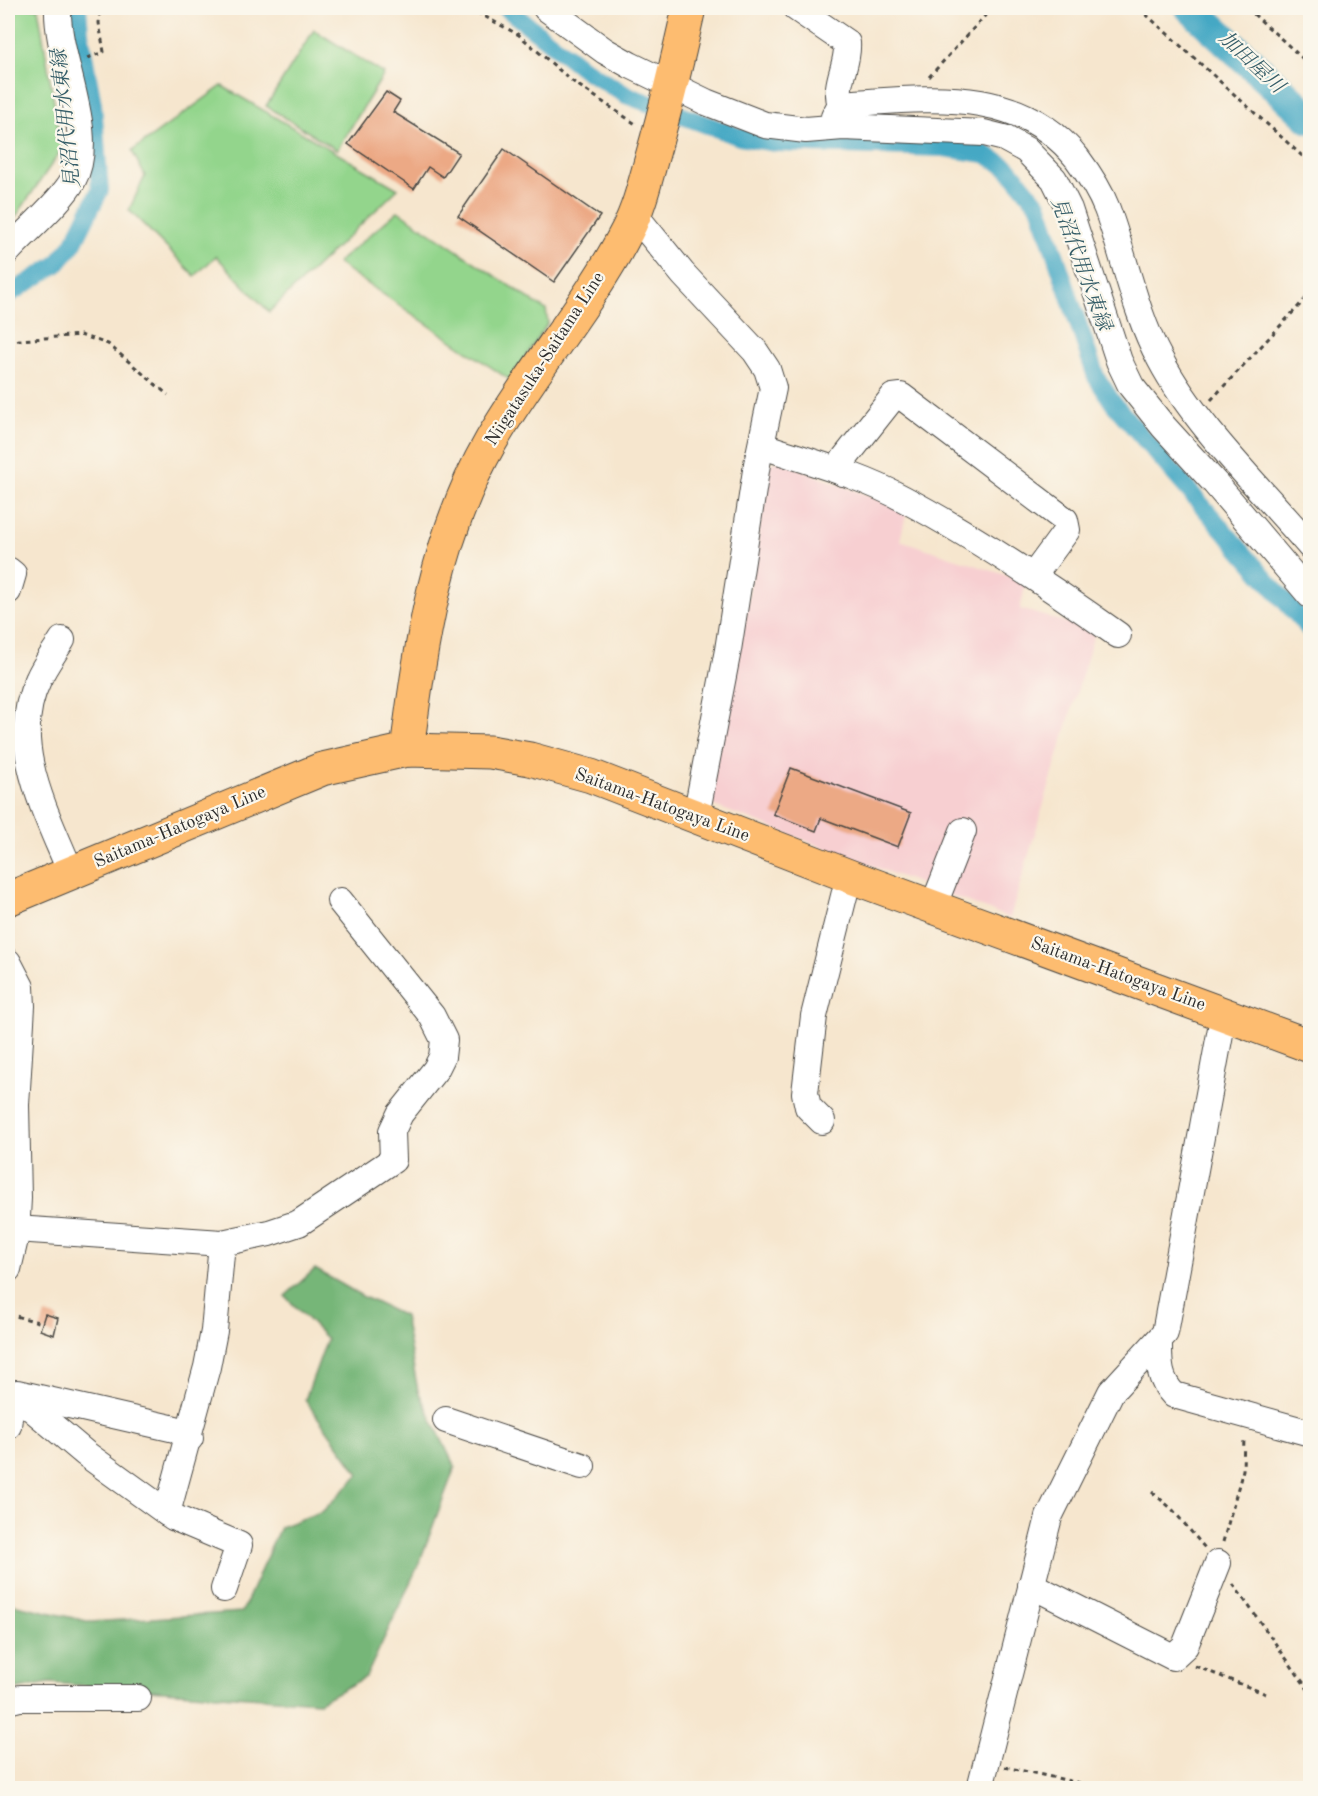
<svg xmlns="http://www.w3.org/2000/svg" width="1318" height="1796" viewBox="0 0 1318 1796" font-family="'Old Standard TT','Noto Serif JP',serif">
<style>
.built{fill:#f7cfd1}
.green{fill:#93d58c;stroke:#5f805c;stroke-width:1.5}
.forest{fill:#76b678;stroke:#507052;stroke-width:1.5}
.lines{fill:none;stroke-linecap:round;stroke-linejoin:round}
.stream{stroke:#44a8c4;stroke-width:5}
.canal{stroke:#44a8c4;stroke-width:18}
.river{stroke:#44a8c4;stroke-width:32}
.building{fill:#eca985}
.minor-casing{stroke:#494743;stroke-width:28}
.major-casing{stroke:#494743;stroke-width:35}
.path{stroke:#494743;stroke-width:3;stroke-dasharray:4.5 4.5;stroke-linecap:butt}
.minor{stroke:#fff;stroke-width:26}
.major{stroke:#fdbc70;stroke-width:33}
.labels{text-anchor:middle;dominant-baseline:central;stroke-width:4.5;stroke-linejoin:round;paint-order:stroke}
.street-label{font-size:18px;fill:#2b2b2b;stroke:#fbf7ec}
.water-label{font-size:20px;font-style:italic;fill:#355d68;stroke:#fbf7ec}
</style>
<rect width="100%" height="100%" fill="#fbf7ec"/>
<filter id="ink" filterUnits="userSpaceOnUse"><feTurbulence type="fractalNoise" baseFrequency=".0167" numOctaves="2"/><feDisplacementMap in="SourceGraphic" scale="12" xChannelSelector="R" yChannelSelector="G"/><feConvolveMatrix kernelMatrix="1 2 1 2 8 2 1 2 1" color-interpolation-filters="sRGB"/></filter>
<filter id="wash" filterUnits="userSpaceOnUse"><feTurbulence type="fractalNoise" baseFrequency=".008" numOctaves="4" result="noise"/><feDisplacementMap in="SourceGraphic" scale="24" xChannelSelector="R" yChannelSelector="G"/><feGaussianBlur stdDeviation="1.35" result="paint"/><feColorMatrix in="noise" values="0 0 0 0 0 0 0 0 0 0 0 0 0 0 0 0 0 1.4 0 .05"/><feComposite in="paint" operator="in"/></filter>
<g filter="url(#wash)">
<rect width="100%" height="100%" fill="#f6e6ce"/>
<path class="built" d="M779,461l128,50 -7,29 126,42 -6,27 75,22 -85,287 -303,-115 32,-148 31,-191z"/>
<g class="green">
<path d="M8,8h30l24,141 -54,79z"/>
<path d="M314,30l70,44 -47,76 -71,-44z"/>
<path d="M222,86l176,103 -129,123 -53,-56 -21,20 -66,-66 16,-34 -13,-25z"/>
<path d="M398,211l148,99 2,13 -38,57 -173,-117z"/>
</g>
<path class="forest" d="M315,1269l47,27 42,20 14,75 37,76 -37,99 -52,111 -47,25 -270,-19 -41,8v-88l83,19 151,-10 38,-85 43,-16 36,-37 -54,-74 22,-61 -42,-43z"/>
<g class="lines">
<path class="stream" d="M8,1687l3,-1"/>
<g class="canal">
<path d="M506,8l78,61 42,26 114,42 36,6 168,5 41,6 23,14 31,38 57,171 17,26 197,227"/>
<path d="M8,295l49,-31 16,-20 27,-54 -7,-86 -13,-71 -2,-25"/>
</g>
<path class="river" d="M1191,8l119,110"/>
</g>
<g id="blocks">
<g class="building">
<path d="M386,92l14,9 -7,11 66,41 -16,24 -15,-10 -14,22 -66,-45z"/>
<path d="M504,149l96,67 -46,66 -96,-66z"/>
<path d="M791,768l120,45 -13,34 -77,-29 -5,13 -43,-17z"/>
<path d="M45,1314l13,4 -4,17 -14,-5z"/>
</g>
</g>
</g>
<g filter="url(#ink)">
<use href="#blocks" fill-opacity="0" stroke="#494743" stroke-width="1.5"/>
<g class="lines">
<defs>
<g id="minor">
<path d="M546,8l59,43 25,14 76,37 59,23 41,5 37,-3 141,6 20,5 22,12 28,29 15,30 50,152 12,25 32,40 52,57 95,112"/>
<path d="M796,8l51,35c2,22 -14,41 -6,61l-7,13"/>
<path d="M841,104c85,-5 177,-20 236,54 12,16 23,33 30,51 18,49 28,104 53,150 34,65 101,130 150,187"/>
<path d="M634,214l49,60 72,77 12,18 6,19 -16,76 -29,186 -32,166"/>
<path d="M8,251c17,-19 54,-50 65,-71 25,-46 -17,-121 -15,-172"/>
<path d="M763,446c47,16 97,29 141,53 75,40 145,87 214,136"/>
<path d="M843,473l1,-14 49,-62 8,-1 164,124 2,10 -33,45"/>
<path d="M8,570l5,4 -5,17"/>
<path d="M62,640c-8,13 -18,26 -24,40 -31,63 9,134 33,193"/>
<path d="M933,907l30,-76"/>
<path d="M8,962l13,25 1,19 -6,99 2,93 -2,37 -8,34"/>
<path d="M822,1121l-14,-14 -3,-14 9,-77 35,-140"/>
<path d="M16,1229l206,14 47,-10 30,-10 94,-63 -1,-29 8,-17 36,-45 6,-12 2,-17 -12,-24 -92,-115"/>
<path d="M1159,1340c0,22 -1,39 15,55l136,38"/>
<path d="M8,1392l15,9 63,53 87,63 66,28 -15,44"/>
<path d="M17,1393l158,36 15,9"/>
<path d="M446,1420l136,46"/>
<path d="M8,1426l4,-32"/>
<path d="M167,1513l40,-146 7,-36 8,-88"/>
<path d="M1031,1585l142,72 12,-11 33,-83"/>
<path d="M8,1701l12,-3h118"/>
<path d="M980,1788l69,-271 62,-125 54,-59 59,-321"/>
</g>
<g id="major">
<path d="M407,750c14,-107 29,-214 84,-309 42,-73 98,-136 136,-210 12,-23 18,-49 25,-74 14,-49 26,-99 37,-149"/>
<path d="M8,899l314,-130 85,-19 83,2 40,7 61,17 258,100 461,170"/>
</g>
</defs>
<use href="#minor" class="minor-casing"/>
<use href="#major" class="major-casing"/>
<g class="path">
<path d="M469,8l50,27 53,46 65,44"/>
<path d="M1139,8l171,155"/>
<path d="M1247,8l63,57"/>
<path d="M87,58l17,-6 -5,-29 1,-15"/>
<path d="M929,77l63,-69"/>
<path d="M8,341l72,-6 28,9 60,51"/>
<path d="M1211,400l99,-106"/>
<path d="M8,1314l34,9"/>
<path d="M1152,1492l20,17 33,39"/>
<path d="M1223,1542l20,-72 1,-33"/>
<path d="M1233,1584l77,108"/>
<path d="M1195,1666l71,28"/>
<path d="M1005,1767l98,21"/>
</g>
<use href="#minor" class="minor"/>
<use href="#major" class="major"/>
</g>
</g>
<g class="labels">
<g class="street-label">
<text transform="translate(545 359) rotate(-57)">Niigatasuka-Saitama Line</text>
<text transform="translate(662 805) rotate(20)">Saitama-Hatogaya Line</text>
<text transform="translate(180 827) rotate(-23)">Saitama-Hatogaya Line</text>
<text transform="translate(1118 974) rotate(20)">Saitama-Hatogaya Line</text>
</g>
<g class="water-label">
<text transform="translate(1251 63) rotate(43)">加田屋川</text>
<text transform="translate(67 119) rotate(-96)">見沼代用水東縁</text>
<text transform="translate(1080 264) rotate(70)">見沼代用水東縁</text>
</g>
</g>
<rect width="1318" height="1796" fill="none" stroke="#fbf7ec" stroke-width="30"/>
</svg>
